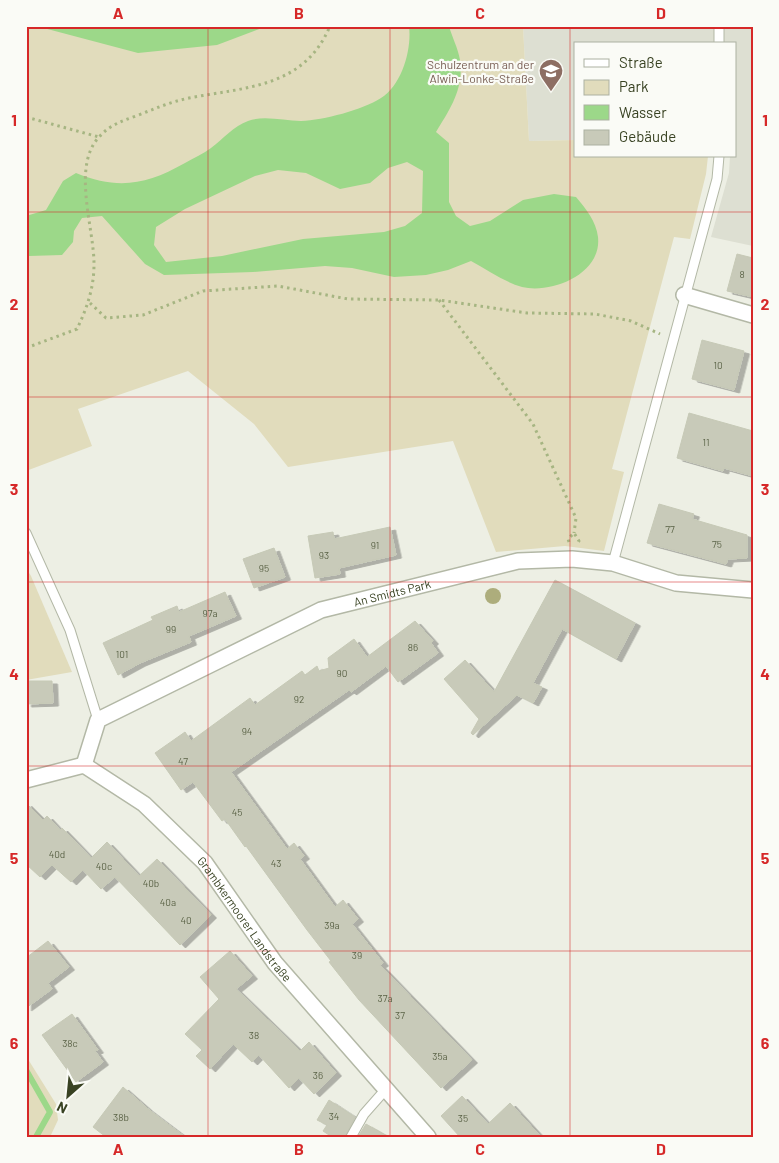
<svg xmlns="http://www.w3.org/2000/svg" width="779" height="1163" viewBox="0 0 779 1163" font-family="Barlow,sans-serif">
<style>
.built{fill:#dddfd2}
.green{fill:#e1dcbc}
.water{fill:#9cd889;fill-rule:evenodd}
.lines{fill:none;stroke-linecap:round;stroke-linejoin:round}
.stream{stroke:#9cd889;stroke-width:6}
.building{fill:#c8cab9;stroke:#c6c9b6;filter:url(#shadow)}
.service-casing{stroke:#b3b8a6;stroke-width:11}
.minor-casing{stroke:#b3b8a6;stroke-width:18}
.path{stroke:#a6b582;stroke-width:3;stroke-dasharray:2.5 4;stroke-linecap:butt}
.service{stroke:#fff;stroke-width:9}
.minor{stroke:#fff;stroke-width:15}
.tree{fill:#adad7c}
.grid{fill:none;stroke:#d62828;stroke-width:1;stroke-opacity:0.55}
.labels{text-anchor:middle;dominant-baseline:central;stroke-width:4.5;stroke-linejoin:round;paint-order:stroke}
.number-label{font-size:10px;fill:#5c6448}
.education-label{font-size:12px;fill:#785e54;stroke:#fafbf6;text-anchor:end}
.street-label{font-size:12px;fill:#384222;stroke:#fafbf6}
.neatline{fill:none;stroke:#d62828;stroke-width:2}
.grid-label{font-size:16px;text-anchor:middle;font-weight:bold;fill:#d62828}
</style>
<defs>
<filter id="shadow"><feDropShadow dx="5.5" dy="3" stdDeviation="0" flood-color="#0004"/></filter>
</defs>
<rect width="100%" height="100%" fill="#edefe4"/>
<path class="built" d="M523,26h230v220l-42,-9 18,-64 1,-17h5v-112h-160v96l-46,1z"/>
<g class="green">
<path d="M26,26h497l6,115 46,-1v16h133l-2,18 -16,65 -16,-2 -62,232 12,3 -20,79 -39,-5 -69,6 -43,-111 -165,26 -34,-43 -66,-53 -110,38 14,37 -66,25z"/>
<path d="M26,568l5,8 41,96 -46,8z"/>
<path d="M26,1056l30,48 2,16 -8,17h-24z"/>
</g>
<g class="water">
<path d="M36,26h231l-50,19 -79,8z"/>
<path d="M409,26h40c3,11 9,22 11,34 4,29 -10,49 -24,72l13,11v59l7,14 14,10 20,-5 33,-21 31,-6 22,3c10,12 20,24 22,40 4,37 -46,57 -76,50 -18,-5 -34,-17 -51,-26l-23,9 -22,5 -32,2 -42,-9 -27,-2 -72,6 -89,3 -19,-11 -43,-48 -20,2 -8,13 -1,11 -11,13 -33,1 -3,3v-43l20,-6 17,-29 13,-8c42,17 70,12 109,-10 8,-5 18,-9 26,-15 12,-9 23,-22 37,-27 16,-6 36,0 53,0 23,-1 61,-11 80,-23 21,-13 31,-49 28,-72zM407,162l16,9 -1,42 -17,13 -21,6 -81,7 -81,17 -56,6 -12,-17 2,-18 29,-18 70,-33 23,-6 28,3 34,16 30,-6 18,-15z"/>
</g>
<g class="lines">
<path class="stream" d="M26,1070l24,42 -14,25"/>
</g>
<g class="building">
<path d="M737,254l16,4v39l-26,-6z"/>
<path d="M702,340l42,11 -10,39 -42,-11z"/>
<path d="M689,413l64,18v45l-29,-8 -1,3 -46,-13z"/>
<path d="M659,504l35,10 -2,5 55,16v23l-19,1 -2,5 -79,-21z"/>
<path d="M390,527l6,28 -57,13 1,6 -25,4 -7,-42 25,-4 1,7z"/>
<path d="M274,548l11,29 -31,11 -11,-29z"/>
<path d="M555,580l80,43 -19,36 -54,-30 -29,54 9,4 -9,16 -16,-8 -44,40 -2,-2 8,-14 -35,-40 21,-19 29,32z"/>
<path d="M225,592l11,24 -47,20 2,6 -51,21 -22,12 -15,-32 50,-23 -2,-3 26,-11 2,6z"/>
<path d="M415,621l18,20 -2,2 7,10 -40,29 -12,-16 -35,26 -2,-2 -118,82 56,77 7,-6 10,13 -4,3 35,48 8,-7 15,19 -6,5 31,39 -3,2 92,95 -31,28 -82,-88 -30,-38 2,-1 -24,-31 -61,-84 -1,1 -20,-28 -3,2 -29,-39 -12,8 -26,-37 30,-21 6,9 59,-43 5,7 47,-34 3,4 12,-9 2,5 10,-3 -1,-10 26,-19 13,18z"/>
<path d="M26,681h26l1,22 -27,1z"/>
<path d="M26,803l17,17 4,-4 13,14 2,-2 29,30 16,-16 32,34 18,-17 54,56 -31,30 -65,-68 -14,12 -18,-19 -12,12 -19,-17 -12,12 -14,-13z"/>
<path d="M48,941l21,26 -21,16 4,6 -26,19v-50z"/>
<path d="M230,951l22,25 -16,13 64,62 9,-9 27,31 -22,21 -15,-16 -10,10 -30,-33 -7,7 -19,-18 -23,25 -14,-13 6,-6 -17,-16 34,-35 -19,-22z"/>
<path d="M72,1014l26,36 -3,1 8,11 -27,20 -34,-47z"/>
<path d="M123,1087l25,22 37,28h-79l-13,-10z"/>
<path d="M462,1096l26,28 22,-21 31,34h-81l-19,-21z"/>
<path d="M329,1100l26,17 -10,20h-13l-9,-6 4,-6 -10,-5z"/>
<path d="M366,1124l23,13h-31z"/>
</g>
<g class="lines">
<defs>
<g id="service">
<path d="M719,26v18"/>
<path d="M26,533l44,97 28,90"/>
<path d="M613,563l104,-384 2,-23"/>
<path d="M351,1137l13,-23 22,-25"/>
</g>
<g id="minor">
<path d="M684,295l69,20"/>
<path id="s1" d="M84,765l14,-45 223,-110 197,-49 54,-2 41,4 63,20 77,7"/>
<path id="s2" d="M26,780l58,-15 60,39 61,59 70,100 153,174"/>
</g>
</defs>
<use href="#service" class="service-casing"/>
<use href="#minor" class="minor-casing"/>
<g class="path">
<path d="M26,117l73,20"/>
<path d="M439,300l94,124 43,94 -2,15"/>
<path d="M90,303l16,15 37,-3 60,-24 75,-5 70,13 91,1 88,13 68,1 36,7 29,13"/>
<path d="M26,348l51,-19c10,-21 17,-41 17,-65 0,-37 -23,-99 6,-128 10,-11 22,-15 36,-20 18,-7 34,-14 53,-18 57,-11 115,-10 141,-72"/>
<path d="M569,542l-1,-3 6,-6 5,8 -2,2"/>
</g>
<use href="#service" class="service"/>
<use href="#minor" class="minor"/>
</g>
<circle class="tree" cx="493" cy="596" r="8"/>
<path class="grid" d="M208,26v1111M390,26v1111M570,26v1111M26,212h727M26,397h727M26,582h727M26,766h727M26,951h727"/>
<defs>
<symbol id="school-pin" viewBox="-11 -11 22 30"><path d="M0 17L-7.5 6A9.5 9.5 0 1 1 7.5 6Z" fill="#8d6e63" stroke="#fafbf6"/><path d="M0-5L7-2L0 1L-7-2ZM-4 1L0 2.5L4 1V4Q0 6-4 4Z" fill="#fff"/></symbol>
</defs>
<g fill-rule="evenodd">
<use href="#school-pin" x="537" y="57" width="28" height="38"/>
</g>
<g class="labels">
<g class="number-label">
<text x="742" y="274">8</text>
<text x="718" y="365">10</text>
<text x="706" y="442">11</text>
<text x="670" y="529">77</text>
<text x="717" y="544">75</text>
<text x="375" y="545">91</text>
<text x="324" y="555">93</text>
<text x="264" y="568">95</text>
<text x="210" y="613">97a</text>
<text x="171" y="629">99</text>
<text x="413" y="647">86</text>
<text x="122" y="654">101</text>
<text x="342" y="673">90</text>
<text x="299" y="699">92</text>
<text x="247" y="731">94</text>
<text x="183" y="761">47</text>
<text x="237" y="812">45</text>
<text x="57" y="854">40d</text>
<text x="276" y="863">43</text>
<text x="104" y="866">40c</text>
<text x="151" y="883">40b</text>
<text x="168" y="902">40a</text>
<text x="186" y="920">40</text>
<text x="332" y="925">39a</text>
<text x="357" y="955">39</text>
<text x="385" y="998">37a</text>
<text x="400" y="1015">37</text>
<text x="254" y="1035">38</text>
<text x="70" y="1043">38c</text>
<text x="440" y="1056">35a</text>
<text x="318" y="1075">36</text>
<text x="334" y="1116">34</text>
<text x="121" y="1117">38b</text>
<text x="463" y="1118">35</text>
</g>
<g class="education-label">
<text x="534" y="64">Schulzentrum an der<tspan x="534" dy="14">Alwin-Lonke-Straße</tspan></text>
</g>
<g class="street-label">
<text stroke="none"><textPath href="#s1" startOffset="369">An Smidts Park</textPath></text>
<text stroke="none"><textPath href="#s2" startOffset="285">Grambkermoorer Landstraße</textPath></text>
</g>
</g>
<rect width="779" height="1163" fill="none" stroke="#fafbf6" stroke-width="55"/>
<rect x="574" y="42" width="162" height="115" fill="#fafbf6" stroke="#acb1a1"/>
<rect x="584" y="59" width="25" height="8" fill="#ffffff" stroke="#acb1a1"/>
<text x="619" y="68" font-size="15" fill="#384222">Straße</text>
<rect x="584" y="80" width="25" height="15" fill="#e1dcbc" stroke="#acb1a1"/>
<text x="619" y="92" font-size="15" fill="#384222">Park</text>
<rect x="584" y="105" width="25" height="15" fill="#9cd889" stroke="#acb1a1"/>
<text x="619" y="118" font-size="15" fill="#384222">Wasser</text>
<rect x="584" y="130" width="25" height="15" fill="#c8cab9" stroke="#acb1a1"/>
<text x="619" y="142" font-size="15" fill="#384222">Gebäude</text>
<g transform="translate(68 1096) rotate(207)" stroke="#fafbf6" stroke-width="4" paint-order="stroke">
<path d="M0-4L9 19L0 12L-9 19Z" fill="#384222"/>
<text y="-8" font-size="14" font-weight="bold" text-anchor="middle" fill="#384222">N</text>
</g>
<rect x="28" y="28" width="724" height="1108" class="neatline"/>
<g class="grid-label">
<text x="118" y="19">A</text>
<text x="299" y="19">B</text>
<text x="480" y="19">C</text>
<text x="661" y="19">D</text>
<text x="14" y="126">1</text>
<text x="765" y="126">1</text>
<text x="14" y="310">2</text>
<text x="765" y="310">2</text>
<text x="14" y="495">3</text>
<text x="765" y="495">3</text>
<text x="14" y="680">4</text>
<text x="765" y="680">4</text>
<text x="14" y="864">5</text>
<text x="765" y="864">5</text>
<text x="14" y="1049">6</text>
<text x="765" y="1049">6</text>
<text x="118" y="1155">A</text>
<text x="299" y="1155">B</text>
<text x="480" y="1155">C</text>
<text x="661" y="1155">D</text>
</g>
</svg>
